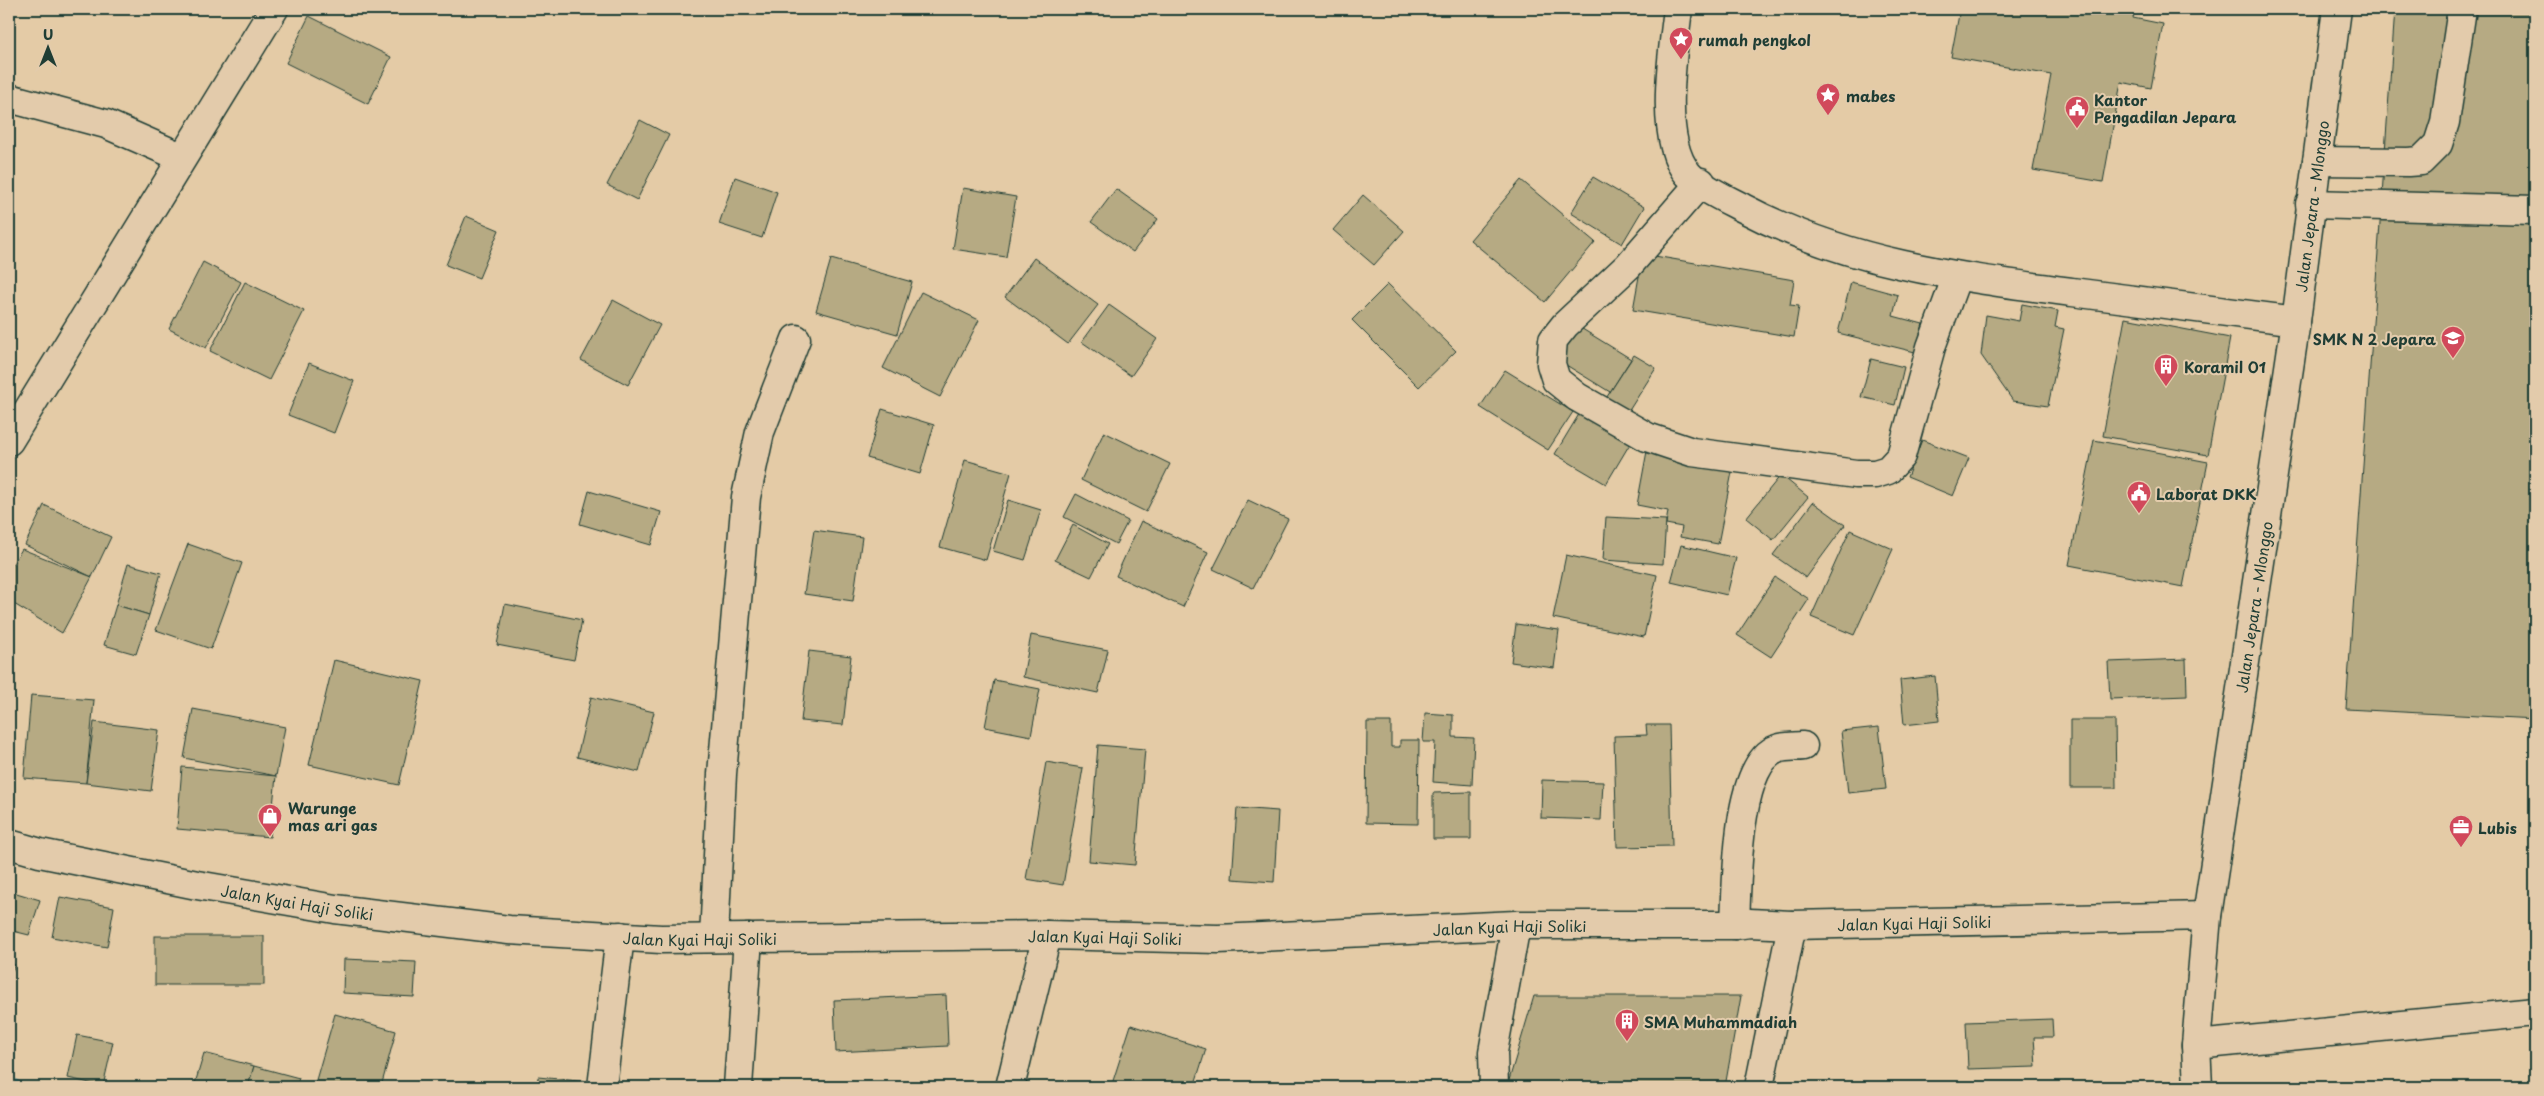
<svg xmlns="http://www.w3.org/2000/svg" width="2544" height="1096" viewBox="0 0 2544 1096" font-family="'Playpen Sans',sans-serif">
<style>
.water{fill:#76c7d0;stroke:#539092}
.building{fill:#b6aa83;stroke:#1f3d34}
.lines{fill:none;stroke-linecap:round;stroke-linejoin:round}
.street-casing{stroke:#1f3d34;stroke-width:31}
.secondary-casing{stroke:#1f3d34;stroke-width:31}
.street{stroke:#e3cbab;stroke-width:28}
.secondary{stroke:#e3cbab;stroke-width:28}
.labels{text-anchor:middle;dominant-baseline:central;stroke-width:4;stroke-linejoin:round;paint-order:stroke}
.poi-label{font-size:15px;font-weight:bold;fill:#1f3d34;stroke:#e3cbab;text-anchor:start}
.street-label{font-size:15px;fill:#1f3d34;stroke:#e3cbab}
</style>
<rect width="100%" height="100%" fill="#e4cba6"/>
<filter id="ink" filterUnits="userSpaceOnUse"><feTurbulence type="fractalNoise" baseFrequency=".02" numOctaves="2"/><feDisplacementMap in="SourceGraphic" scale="10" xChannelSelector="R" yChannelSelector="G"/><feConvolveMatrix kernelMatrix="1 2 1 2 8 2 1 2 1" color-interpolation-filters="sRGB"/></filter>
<g filter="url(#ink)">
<path class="water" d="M9,1076l20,11h-20z"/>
<g class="building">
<path d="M1960,9h175l-2,9 30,6 -12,64 -30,-6 -18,100 -70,-12 18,-95 -100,-18z"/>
<path d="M2395,9h140v710l-189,-10z"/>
<path d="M309,16l82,41 -23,47 -82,-41z"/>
<path d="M640,120l29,15 -32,65 -30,-15z"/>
<path d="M735,177l42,15 -15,46 -43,-14z"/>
<path d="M1593,177l51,30 -22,37 -51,-31z"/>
<path d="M1521,180l74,62 -50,60 -75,-62z"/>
<path d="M963,188l53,9 -10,60 -53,-8z"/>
<path d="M1116,189l42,30 -25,33 -42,-30z"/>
<path d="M1363,195l41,36 -30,34 -41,-35z"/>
<path d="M466,216l33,14 -20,48 -33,-13z"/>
<path d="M1643,254l151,26 -4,25 9,1 -5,31 -161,-27z"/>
<path d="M1034,258l64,47 -30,39 -63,-47z"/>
<path d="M831,259l81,23 -15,52 -81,-23z"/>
<path d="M203,262l38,20 -35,66 -37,-19z"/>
<path d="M245,282l59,29 -35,69 -59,-29z"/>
<path d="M1851,282l47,13 -5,21 30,8 -8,28 -77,-19z"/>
<path d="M1388,284l68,67 -37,36 -67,-67z"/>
<path d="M921,292l58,28 -39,77 -57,-29z"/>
<path d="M613,300l47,25 -32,60 -47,-25z"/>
<path d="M9,302l5,3 -5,8z"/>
<path d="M2022,304l36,7 -3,16 9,2 -16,77 -35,-5 -32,-46 5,-40 33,6z"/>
<path d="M1109,305l48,34 -26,37 -49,-34z"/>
<path d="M2125,318l105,20 -22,117 -105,-19z"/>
<path d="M1579,327l52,32 -21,33 -52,-32z"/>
<path d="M1634,355l22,13 -33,52 -22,-14z"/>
<path d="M1871,359l33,8 -9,38 -34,-8z"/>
<path d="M309,363l45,18 -20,52 -46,-18z"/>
<path d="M1505,370l68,42 -25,38 -68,-43z"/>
<path d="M1584,406l50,31 -28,47 -51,-30z"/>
<path d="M882,409l52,16 -14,49 -53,-16z"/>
<path d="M1104,432l66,32 -24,48 -65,-32z"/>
<path d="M1922,440l47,18 -16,38 -46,-19z"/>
<path d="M2094,440l114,22 -25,125 -114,-22z"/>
<path d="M1647,451l86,16 -15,77 -38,-7 2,-10 -16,-3 2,-13 -31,-6z"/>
<path d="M965,460l46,13 -25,87 -46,-13z"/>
<path d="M1781,475l27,22 -35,43 -27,-22z"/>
<path d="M589,491l72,21 -10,33 -71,-21z"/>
<path d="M1076,494l52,27 -12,23 -52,-27z"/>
<path d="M1008,500l33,10 -16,50 -32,-9z"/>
<path d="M1248,500l40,19 -35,69 -40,-19z"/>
<path d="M1813,502l32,23 -39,53 -33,-23z"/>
<path d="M44,505l67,32 -19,40 -67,-32z"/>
<path d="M1606,517l60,3 -3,44 -60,-4z"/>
<path d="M1141,521l67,31 -25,55 -67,-31z"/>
<path d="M1073,525l35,19 -17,33 -36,-17z"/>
<path d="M814,530l48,7 -9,64 -49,-7z"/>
<path d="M1850,530l43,19 -39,86 -43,-18z"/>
<path d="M188,544l54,19 -31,86 -55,-19z"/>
<path d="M1681,545l55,13 -9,37 -56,-13z"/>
<path d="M22,549l70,28 -30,56 -53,-32v-31z"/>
<path d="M1566,555l91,20 -13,62 -91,-19z"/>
<path d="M128,564l33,9 -12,42 -33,-10z"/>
<path d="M1775,577l34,22 -38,58 -34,-22z"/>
<path d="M505,604l77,16 -8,40 -77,-15z"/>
<path d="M116,605l33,10 -13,39 -32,-9z"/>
<path d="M1516,624l43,6 -5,38 -43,-6z"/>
<path d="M1031,635l77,15 -10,43 -75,-16z"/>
<path d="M809,651l42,5 -8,69 -42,-4z"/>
<path d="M2186,659l1,37 -77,3 -2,-37z"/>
<path d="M334,660l89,21 -24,104 -90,-20z"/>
<path d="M1935,676l4,45 -35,4 -4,-45z"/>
<path d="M994,680l46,9 -9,47 -46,-9z"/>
<path d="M31,695l63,5 -8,83 -62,-5z"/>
<path d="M591,697l63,15 -15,60 -62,-15z"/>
<path d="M193,709l92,18 -9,49 -92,-18z"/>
<path d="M1425,713l28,2v22l21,1 -2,47 -39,-3 2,-40h-12z"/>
<path d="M2070,720h45l1,68h-46z"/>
<path d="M94,722l65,8 -8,61 -65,-8z"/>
<path d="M1367,722h24v25h9v-7h19l-1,84 -52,-1z"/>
<path d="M1646,725h23l3,121 -55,1 -3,-111 33,-1z"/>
<path d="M1879,727l7,62 -38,4 -7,-62z"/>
<path d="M1098,745l47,4 -10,116 -46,-4z"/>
<path d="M1046,762l37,6 -20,117 -37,-6z"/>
<path d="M182,767l94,9 -6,61 -93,-8z"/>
<path d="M1542,780l61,2 -2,38 -60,-2z"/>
<path d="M1471,792v47h-38v-46z"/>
<path d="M1237,808l41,3 -4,71 -42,-3z"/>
<path d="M13,892l27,8 -11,35 -20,-5v-23z"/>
<path d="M60,897l54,10 -7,40 -55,-10z"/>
<rect x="155" y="936" width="109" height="49"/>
<path d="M344,959l72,3 -2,35 -71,-4z"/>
<path d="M9,961l6,4 -6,11z"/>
<path d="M946,995l2,51 -112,6 -2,-52z"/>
<path d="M1534,996h207l-16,91h-218z"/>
<path d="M335,1014l61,17 -15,56h-67z"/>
<path d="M2052,1019l1,18h-19l2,30 -68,2 -2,-47z"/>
<path d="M1131,1025l75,24 -12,38h-83z"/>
<path d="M77,1035l36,7 -10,44 -35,-8z"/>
<path d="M204,1053l50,13 -6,21h-54z"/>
<path d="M254,1066l45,12 -3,9h-48z"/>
<path d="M538,1077l51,5v5h-52z"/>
</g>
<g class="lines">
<defs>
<g id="street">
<path d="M1678,9c-5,42 -20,130 10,165 10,12 40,26 55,34 104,55 214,69 329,84 74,10 149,19 224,29"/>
<path d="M9,98l97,26 75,33"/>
<path d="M2317,161l91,1 13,-1 17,-17 7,-22 17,-113"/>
<path d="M1701,182l-73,84 -63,59 -12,15 -2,24 5,16 21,17 70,40 45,15 164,22h19l13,-4 13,-14 30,-109 26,-71"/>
<path d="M2310,204l225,6"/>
<path id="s1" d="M9,844l31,9 157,32 138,24 174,21 152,9 386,-4 171,4 298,-14h219l15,-2 42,2 415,-9"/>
<path d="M1735,925c2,-38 0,-161 42,-176 7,-3 18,-2 26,-3"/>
<path d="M714,938l8,-164 24,-277 14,-65 36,-93"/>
<path d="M2196,1045l339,-33"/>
<path d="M602,1087l18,-151"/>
<path d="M738,1087l10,-149"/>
<path d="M1010,1087l37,-152"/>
<path d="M1494,1087l-1,-35 23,-127"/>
<path d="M1759,1087l33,-162"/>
</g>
<g id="secondary">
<path d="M9,441l265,-432"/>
<path id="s2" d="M2198,1087l-2,-42 11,-129 89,-595 41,-312"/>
</g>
</defs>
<use href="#street" class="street-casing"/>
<use href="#secondary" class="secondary-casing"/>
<use href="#street" class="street"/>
<use href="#secondary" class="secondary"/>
</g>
</g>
<defs>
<symbol id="sight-pin" viewBox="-11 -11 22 30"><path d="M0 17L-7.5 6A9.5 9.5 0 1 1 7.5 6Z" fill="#d1495b" stroke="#e3cbab"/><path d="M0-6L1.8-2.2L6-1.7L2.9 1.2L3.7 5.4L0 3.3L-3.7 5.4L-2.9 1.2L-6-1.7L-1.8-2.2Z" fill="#fff"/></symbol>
<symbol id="civic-pin" viewBox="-11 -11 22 30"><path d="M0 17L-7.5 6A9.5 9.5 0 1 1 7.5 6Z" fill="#d1495b" stroke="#e3cbab"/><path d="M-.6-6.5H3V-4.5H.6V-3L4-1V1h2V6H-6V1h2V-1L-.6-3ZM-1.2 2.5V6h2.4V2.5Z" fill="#fff"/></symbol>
<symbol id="school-pin" viewBox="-11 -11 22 30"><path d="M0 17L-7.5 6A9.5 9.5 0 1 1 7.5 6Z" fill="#d1495b" stroke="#e3cbab"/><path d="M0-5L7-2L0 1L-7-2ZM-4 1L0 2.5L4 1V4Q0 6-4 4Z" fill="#fff"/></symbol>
<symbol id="building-pin" viewBox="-11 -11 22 30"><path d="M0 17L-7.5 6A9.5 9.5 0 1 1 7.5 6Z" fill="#d1495b" stroke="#e3cbab"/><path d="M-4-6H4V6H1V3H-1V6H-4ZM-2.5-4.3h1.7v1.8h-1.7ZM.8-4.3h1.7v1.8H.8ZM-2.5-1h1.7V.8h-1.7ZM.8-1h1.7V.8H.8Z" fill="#fff"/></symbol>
<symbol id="shop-pin" viewBox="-11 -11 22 30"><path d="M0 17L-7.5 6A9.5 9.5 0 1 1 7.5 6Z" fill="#d1495b" stroke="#e3cbab"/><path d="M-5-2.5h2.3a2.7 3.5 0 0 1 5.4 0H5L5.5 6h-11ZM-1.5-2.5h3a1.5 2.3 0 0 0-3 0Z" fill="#fff"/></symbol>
<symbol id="office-pin" viewBox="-11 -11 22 30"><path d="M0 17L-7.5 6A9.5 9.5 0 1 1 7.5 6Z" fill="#d1495b" stroke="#e3cbab"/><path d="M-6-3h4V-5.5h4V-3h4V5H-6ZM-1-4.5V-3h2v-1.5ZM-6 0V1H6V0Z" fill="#fff"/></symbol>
</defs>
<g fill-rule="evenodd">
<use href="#sight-pin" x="1667" y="25" width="28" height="38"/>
<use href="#sight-pin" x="1814" y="81" width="28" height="38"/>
<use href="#civic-pin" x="2063" y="94" width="28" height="38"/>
<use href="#school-pin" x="2439" y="324" width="28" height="38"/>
<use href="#building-pin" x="2152" y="352" width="28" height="38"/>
<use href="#civic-pin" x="2125" y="479" width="28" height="38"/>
<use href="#shop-pin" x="256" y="802" width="28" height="38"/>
<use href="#office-pin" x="2447" y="813" width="28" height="38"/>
<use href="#building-pin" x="1613" y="1007" width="28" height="38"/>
</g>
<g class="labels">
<g class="poi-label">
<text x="1698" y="39">rumah pengkol</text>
<text x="1846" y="95">mabes</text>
<text x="2094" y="99">Kantor<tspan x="2094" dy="17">Pengadilan Jepara</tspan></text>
<text x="2436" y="338" text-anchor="end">SMK N 2 Jepara</text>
<text x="2184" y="366">Koramil 01</text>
<text x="2156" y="493">Laborat DKK</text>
<text x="288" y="807">Warunge<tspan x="288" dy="17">mas ari gas</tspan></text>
<text x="2478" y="827">Lubis</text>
<text x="1644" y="1021">SMA Muhammadiah</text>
</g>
<g class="street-label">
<text stroke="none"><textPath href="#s2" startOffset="889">Jalan Jepara - Mlonggo</textPath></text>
<text stroke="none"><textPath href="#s2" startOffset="484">Jalan Jepara - Mlonggo</textPath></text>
<text stroke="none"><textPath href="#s1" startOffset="294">Jalan Kyai Haji Soliki</textPath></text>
<text stroke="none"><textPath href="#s1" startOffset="1914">Jalan Kyai Haji Soliki</textPath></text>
<text stroke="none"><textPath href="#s1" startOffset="1509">Jalan Kyai Haji Soliki</textPath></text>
<text stroke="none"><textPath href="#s1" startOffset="699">Jalan Kyai Haji Soliki</textPath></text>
<text stroke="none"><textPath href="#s1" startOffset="1104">Jalan Kyai Haji Soliki</textPath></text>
</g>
</g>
<rect width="2544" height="1096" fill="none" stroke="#e3cbab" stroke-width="30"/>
<rect x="15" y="15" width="2514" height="1066" fill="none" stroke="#1f3d34" stroke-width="2" filter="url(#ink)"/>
<g transform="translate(48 48)" stroke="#e3cbab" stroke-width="4" paint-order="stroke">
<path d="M0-4L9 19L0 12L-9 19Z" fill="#1f3d34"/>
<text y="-8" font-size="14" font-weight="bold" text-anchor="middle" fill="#1f3d34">U</text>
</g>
</svg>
